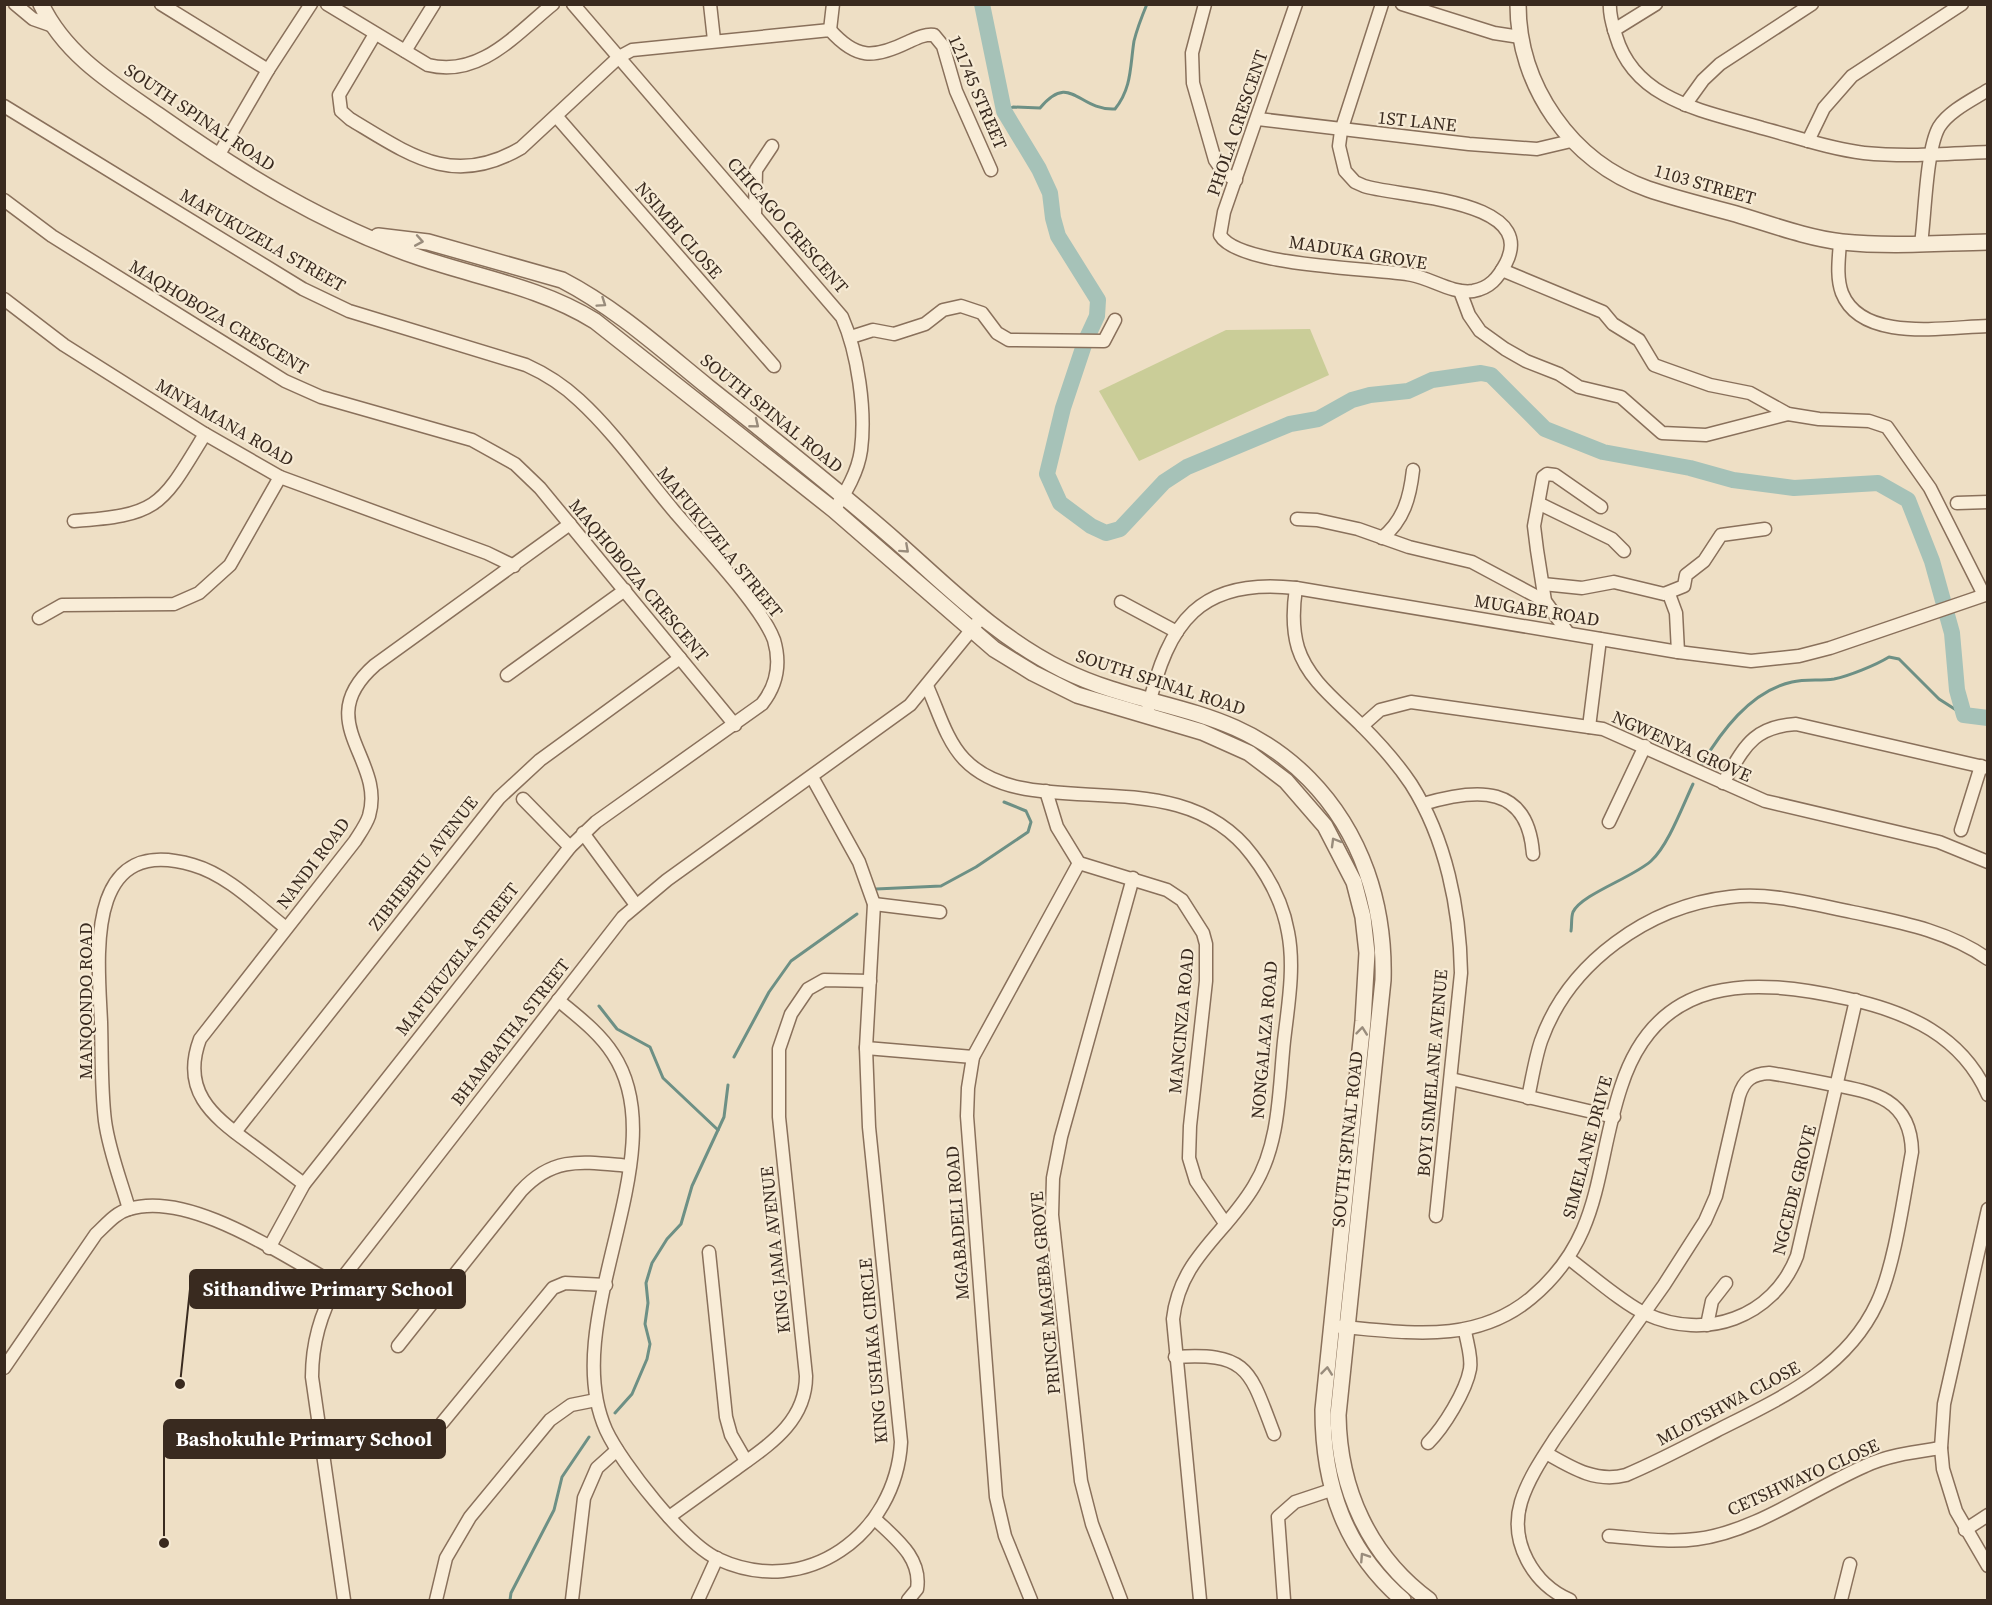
<svg xmlns="http://www.w3.org/2000/svg" width="1992" height="1605" viewBox="0 0 1992 1605" font-family="'Source Serif 4',serif">
<style>
.park{fill:#cacd98}
.lines{fill:none;stroke-linecap:round;stroke-linejoin:round}
.stream{stroke:#6d9085;stroke-width:3}
.river{stroke:#a6c2b8;stroke-width:16}
.minor-casing{stroke:#89705b;stroke-width:15}
.tertiary-casing{stroke:#89705b;stroke-width:18}
.minor{stroke:#f9edd8;stroke-width:12}
.tertiary{stroke:#f9edd8;stroke-width:15}
.oneway{stroke:#998c7c}
.labels{text-anchor:middle;dominant-baseline:central;stroke-width:4.5;stroke-linejoin:round;paint-order:stroke}
.street-label{font-size:18px;fill:#392a1f;stroke:#f6ead4}
.leader{fill:none;stroke:#392a1f;stroke-width:2}
.callout-dot{fill:#392a1f;stroke:#f6ead4;stroke-width:2}
.callout{fill:#392a1f;stroke:#392a1f;stroke-width:2}
.callout-label{font-size:20px;text-anchor:middle;font-weight:bold;fill:#fff}
</style>
<rect width="100%" height="100%" fill="#eedfc5"/>
<path class="park" d="M1310,329l19,46 -190,86 -40,-70 127,-61z"/>
<g class="lines">
<g class="stream">
<path d="M1004,111l9,-4 27,1c31,-37 38,3 75,1 17,-21 15,-43 19,-68 3,-12 8,-25 13,-37"/>
<path d="M1700,767c20,-34 50,-76 92,-85 14,-3 28,-1 42,-3 15,-3 42,-14 55,-22l10,2 40,40 25,16"/>
<path d="M876,889l65,-3 35,-19 52,-35 3,-10 -5,-11 -22,-9"/>
<path d="M1571,931c1,-6 0,-14 2,-19 9,-18 59,-34 78,-51 17,-15 32,-56 42,-77"/>
<path d="M599,1006l18,23 33,18 13,31 55,52"/>
<path d="M734,1057l35,-65 22,-31 66,-47"/>
<path d="M615,1413l17,-19 15,-35 3,-15 -5,-20 3,-21 -2,-20 6,-20 15,-24 14,-15 11,-38 32,-69 4,-32"/>
<path d="M510,1600l1,-7 43,-83 8,-33 27,-40"/>
</g>
<path class="river" d="M982,4l22,107 35,58 11,24 3,25 5,18 40,64 -1,16 -12,26 -22,66 -16,66 13,29 31,23 15,7 14,-4 44,-47 23,-15 103,-43 28,-5 34,-19 18,-5 38,-4 24,-11 49,-7 10,2 54,54 58,23 87,16 43,12 61,8 84,-5 30,17 24,61 20,72 5,57 7,25 24,3"/>
<defs>
<g id="minor">
<path d="M15,4l18,15 20,7"/>
<path d="M161,4l107,66"/>
<path d="M327,4l101,61c52,13 88,-31 125,-61"/>
<path d="M573,4l269,313c16,36 24,94 19,133 -3,22 -15,42 -27,60"/>
<path d="M710,4l4,36"/>
<path d="M1205,4l-13,49 1,30 22,77 9,13 12,7"/>
<path d="M1296,4l-72,208 -4,23c18,32 155,33 192,40 20,4 41,19 61,16 17,-3 25,-13 33,-28 33,-65 -110,-66 -142,-77l-9,-4 -10,-11 -6,-25 2,-15 41,-127"/>
<path d="M1402,4l92,29 26,4"/>
<path d="M1610,4c-1,11 3,22 6,32 19,65 89,75 146,92 34,9 68,21 102,25 41,4 82,1 124,-1"/>
<path d="M830,30l3,-26"/>
<path d="M1614,30l42,-26"/>
<path d="M375,34l-36,61 2,16 9,8c60,36 103,69 171,29l98,-91 13,-7 198,-20c26,29 43,29 78,12 9,-4 16,-8 26,-7l9,11 13,45 35,79"/>
<path d="M405,51l29,-47"/>
<path d="M1685,105l18,-25 17,-16 92,-60"/>
<path d="M4,106l299,183 46,22 177,54c20,9 37,20 53,35 35,32 64,74 95,111 26,31 87,94 100,129 7,24 3,45 -12,64l-166,118 -26,25 -266,337 -35,64"/>
<path d="M557,117l217,249"/>
<path d="M1258,119l211,25 68,5 34,-8"/>
<path d="M1808,141l16,-33 28,-32 110,-72"/>
<path d="M218,156l50,-86 43,-66"/>
<path d="M4,200l48,36 233,145 36,16 151,43 43,24 25,24 195,237"/>
<path d="M755,213l1,-43 16,-24"/>
<path d="M1840,242c-1,16 -4,35 2,51 20,50 103,34 146,33"/>
<path d="M1921,244c4,-28 5,-94 18,-117 10,-16 33,-27 49,-37"/>
<path d="M1502,270l101,42 10,12 26,16 15,25 11,4 45,16 40,8 38,21 31,5 50,2 18,6 43,61 54,107"/>
<path d="M1460,291l9,24 11,16 25,18 21,12 33,13 20,13 42,10 41,36 44,2 82,-21"/>
<path d="M4,299l60,46 141,89 75,43 207,76 27,13"/>
<path d="M851,337l22,-7 21,4 31,-10 18,-14 18,-4 21,7 15,20 12,7 95,1 11,-21"/>
<path d="M1957,503l31,-1"/>
<path d="M1540,504l72,35 12,12"/>
<path d="M1297,519l20,1 41,9 51,18 63,15 73,39"/>
<path d="M74,521c86,-6 87,-15 131,-87"/>
<path d="M1382,538c22,-18 28,-41 31,-68"/>
<path d="M1543,584l39,4 32,-6 50,12 20,-8 2,-11 18,-14 17,-26 44,-6"/>
<path d="M1296,588c-3,20 -4,40 2,60 10,32 40,54 63,77 18,18 36,38 50,59 35,55 49,125 50,189l-25,243"/>
<path d="M1669,594l7,19 2,39"/>
<path d="M1121,602l56,30"/>
<path d="M39,618l23,-13 112,-1 25,-11 31,-28 50,-88"/>
<path d="M1568,633l-23,-32 -8,-51 -3,-24 9,-49 4,-3 8,1 46,32"/>
<path d="M507,675l118,-85"/>
<path d="M927,686c11,24 19,54 37,73 66,69 213,-4 288,96 17,22 31,49 36,77 7,35 0,74 -4,109 -5,48 -4,103 -30,145 -29,49 -74,72 -81,133l27,281"/>
<path d="M1148,709c20,-87 52,-132 148,-121l382,64 73,9 48,-5 31,-8 158,-54"/>
<path d="M1362,726l18,-16 31,-8 192,27 162,72 174,41 49,20"/>
<path d="M1589,727l11,-88"/>
<path d="M1723,783c21,-34 28,-56 73,-59l192,44"/>
<path d="M1046,791l11,36 22,36 88,27 15,10 21,33 3,11v37l-16,145 -1,32 7,23 29,42"/>
<path d="M523,799l47,48"/>
<path d="M1423,804c54,-16 105,-20 110,50"/>
<path d="M1609,822l36,-76"/>
<path d="M1961,830l20,-64"/>
<path d="M583,833l53,72"/>
<path d="M874,904l66,8"/>
<path d="M558,1000c19,16 41,32 55,54 66,100 -57,265 -7,376 16,34 78,113 112,129 88,41 178,-25 183,-117l-32,-315 -3,-79 8,-144 -15,-42 -47,-85"/>
<path d="M866,1048l107,9"/>
<path d="M1451,1079l163,38"/>
<path d="M1528,1098c4,-19 7,-39 13,-57 28,-79 108,-135 189,-144 41,-5 82,7 122,15 47,10 95,18 136,47"/>
<path d="M235,1132l264,-334 41,-38 140,-102"/>
<path d="M304,1184c-19,-14 -37,-28 -56,-42 -37,-27 -67,-52 -48,-103l155,-198c5,-8 11,-16 14,-25 17,-57 -59,-94 6,-151l195,-141"/>
<path d="M129,1209c-8,-28 -20,-58 -24,-88 -4,-32 -3,-66 -4,-99 -3,-66 -17,-189 92,-157 35,10 65,41 93,63"/>
<path d="M1988,1209l-44,195 -3,44 2,21 13,42 32,55"/>
<path d="M709,1252l17,165 5,18 15,26"/>
<path d="M1568,1258c22,16 54,45 78,56 59,27 127,4 151,-58l59,-256"/>
<path d="M1707,1325l5,-24 14,-18"/>
<path d="M1331,1326c70,5 141,21 200,-28 73,-61 63,-130 90,-211 36,-113 131,-110 228,-88 59,13 113,37 139,96"/>
<path d="M398,1346l123,-155c33,-36 63,-29 108,-25"/>
<path d="M1175,1357c74,-5 75,14 99,77"/>
<path d="M4,1368l92,-134c10,-9 19,-21 33,-25 61,-19 154,47 208,76"/>
<path d="M442,1423l111,-135 12,-5 41,2"/>
<path d="M1428,1443c16,-16 38,-52 42,-74 2,-12 -3,-26 -5,-38"/>
<path d="M1546,1453c26,15 50,30 80,22 31,-13 61,-29 90,-44 63,-32 130,-61 161,-128 18,-38 27,-108 35,-151 -1,-54 -39,-60 -83,-68 -20,-4 -40,-8 -60,-11 -17,1 -25,7 -30,23l-23,100 -11,25 -41,64 -108,152c-13,20 -28,42 -35,65 -12,40 12,82 49,98"/>
<path d="M669,1517c21,-15 43,-31 64,-46 34,-25 73,-48 73,-95l-27,-259v-68l12,-35 17,-25 16,-9 46,1"/>
<path d="M875,1519c21,20 47,39 42,70l-9,11"/>
<path d="M1965,1530l23,-15"/>
<path d="M1609,1536c29,2 59,7 88,3 58,-7 115,-50 168,-73 23,-11 50,-14 76,-18"/>
<path d="M344,1600l-32,-223c0,-34 8,-63 25,-92l286,-368 44,-37 243,-175 71,-87"/>
<path d="M436,1600l10,-42 24,-41 80,-97 21,-15 25,-5"/>
<path d="M572,1600l12,-102 13,-30 20,-18"/>
<path d="M698,1600l19,-42"/>
<path d="M1031,1600l-26,-64 -9,-39 -29,-381 1,-28 5,-31 106,-194"/>
<path d="M1121,1600l-29,-76 -11,-43 -29,-266 1,-37 8,-41 72,-259"/>
<path d="M1284,1600l-6,-83 17,-15 36,-12"/>
<path d="M1841,1600l9,-36"/>
</g>
<g id="tertiary">
<path d="M41,4c24,51 72,80 117,111 81,57 168,111 263,143 59,20 119,29 174,63l239,189 160,139 39,24 44,22 125,37 47,21 37,28 39,45 29,56 9,35 4,36 -4,68 -40,389c0,76 22,140 80,190"/>
<path d="M1518,4c0,82 53,158 130,185 29,10 59,17 88,25 34,10 71,24 106,28 48,5 97,1 146,0"/>
<path d="M378,236l50,6 134,38c54,28 99,69 146,107 64,51 128,101 189,155 53,47 101,96 166,128 88,43 170,32 246,109 53,54 76,126 74,201l-45,435c1,74 31,141 91,185"/>
</g>
</defs>
<use href="#minor" class="minor-casing"/>
<use href="#tertiary" class="tertiary-casing"/>
<use href="#minor" class="minor"/>
<use href="#tertiary" class="tertiary"/>
</g>
<defs><path id="oneway-chevron" d="M-2-3.5L2.5 0L-2 3.5" fill="none" stroke-width="1.6" stroke-linecap="round" stroke-linejoin="round" transform="scale(1.5)"/></defs>
<g class="oneway">
<use href="#oneway-chevron" transform="translate(419 241) rotate(10)"/>
<use href="#oneway-chevron" transform="translate(602 303) rotate(34)"/>
<use href="#oneway-chevron" transform="translate(755 424) rotate(39)"/>
<use href="#oneway-chevron" transform="translate(905 549) rotate(42)"/>
<use href="#oneway-chevron" transform="translate(1335 842) rotate(-120)"/>
<use href="#oneway-chevron" transform="translate(1362 1031) rotate(-84)"/>
<use href="#oneway-chevron" transform="translate(1327 1371) rotate(-84)"/>
<use href="#oneway-chevron" transform="translate(1364 1557) rotate(-123)"/>
</g>
<g class="labels">
<g class="street-label">
<text transform="translate(978 92) rotate(67)">121745 STREET</text>
<text transform="translate(200 117) rotate(34)">SOUTH SPINAL ROAD</text>
<text transform="translate(1417 121) rotate(6)">1ST LANE</text>
<text transform="translate(1237 123) rotate(-71)">PHOLA CRESCENT</text>
<text transform="translate(1705 184) rotate(16)">1103 STREET</text>
<text transform="translate(788 225) rotate(49)">CHICAGO CRESCENT</text>
<text transform="translate(679 230) rotate(49)">NSIMBI CLOSE</text>
<text transform="translate(263 240) rotate(30)">MAFUKUZELA STREET</text>
<text transform="translate(1358 252) rotate(9)">MADUKA GROVE</text>
<text transform="translate(219 317) rotate(31)">MAQHOBOZA CRESCENT</text>
<text transform="translate(772 413) rotate(39)">SOUTH SPINAL ROAD</text>
<text transform="translate(225 422) rotate(30)">MNYAMANA ROAD</text>
<text transform="translate(720 542) rotate(51)">MAFUKUZELA STREET</text>
<text transform="translate(639 580) rotate(50)">MAQHOBOZA CRESCENT</text>
<text transform="translate(1537 610) rotate(9)">MUGABE ROAD</text>
<text transform="translate(1161 682) rotate(18)">SOUTH SPINAL ROAD</text>
<text transform="translate(1682 746) rotate(24)">NGWENYA GROVE</text>
<text transform="translate(313 863) rotate(-53)">NANDI ROAD</text>
<text transform="translate(423 863) rotate(-52)">ZIBHEBHU AVENUE</text>
<text transform="translate(457 959) rotate(-52)">MAFUKUZELA STREET</text>
<text transform="translate(85 1001) rotate(-90)">MANQONDO ROAD</text>
<text transform="translate(1181 1021) rotate(-85)">MANCINZA ROAD</text>
<text transform="translate(510 1032) rotate(-52)">BHAMBATHA STREET</text>
<text transform="translate(1264 1040) rotate(-85)">NONGALAZA ROAD</text>
<text transform="translate(1432 1073) rotate(-85)">BOYI SIMELANE AVENUE</text>
<text transform="translate(1347 1139) rotate(-84)">SOUTH SPINAL ROAD</text>
<text transform="translate(1587 1147) rotate(-75)">SIMELANE DRIVE</text>
<text transform="translate(1794 1190) rotate(-76)">NGCEDE GROVE</text>
<text transform="translate(957 1223) rotate(-94)">MGABADELI ROAD</text>
<text transform="translate(775 1250) rotate(-96)">KING JAMA AVENUE</text>
<text transform="translate(1045 1293) rotate(-95)">PRINCE MAGEBA GROVE</text>
<text transform="translate(873 1351) rotate(-95)">KING USHAKA CIRCLE</text>
<text transform="translate(1728 1403) rotate(-28)">MLOTSHWA CLOSE</text>
<text transform="translate(1803 1477) rotate(-24)">CETSHWAYO CLOSE</text>
</g>
</g>
<path class="leader" d="M180 1384L190 1289M164 1543L164 1439"/>
<g class="callout-dot">
<circle cx="180" cy="1384" r="6"/>
<circle cx="164" cy="1543" r="6"/>
</g>
<g class="callout">
<rect x="190" y="1270" width="275" height="38" rx="6"/>
<rect x="164" y="1420" width="281" height="38" rx="6"/>
</g>
<g class="callout-label">
<text x="328" y="1296">Sithandiwe Primary School</text>
<text x="304" y="1446">Bashokuhle Primary School</text>
</g>
<rect width="1992" height="1605" fill="none" stroke="#392a1f" stroke-width="12"/>
</svg>
